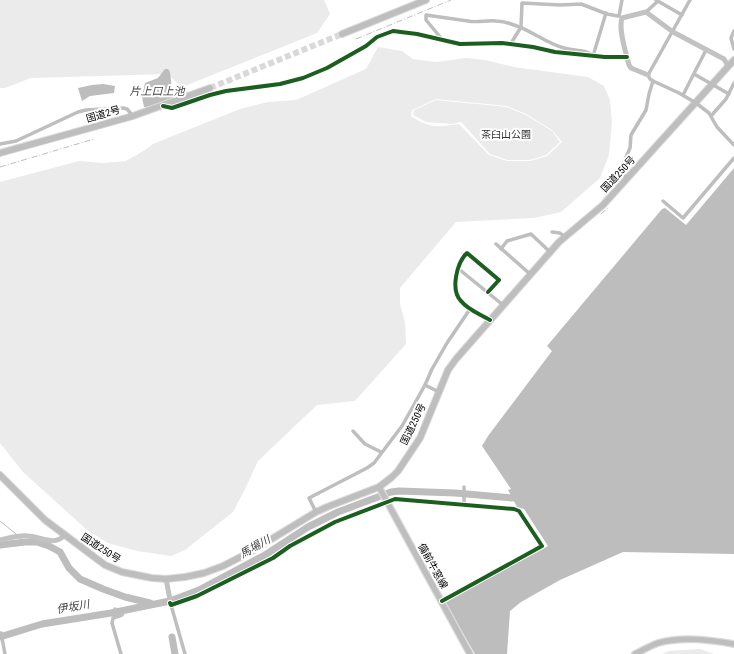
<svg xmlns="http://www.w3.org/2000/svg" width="734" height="654" viewBox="0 0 734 654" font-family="'Roboto Condensed','Noto Sans JP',sans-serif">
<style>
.green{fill:#ebebeb;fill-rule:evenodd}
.water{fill:#bdbdbd}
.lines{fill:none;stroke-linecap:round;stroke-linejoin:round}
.stream{stroke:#bdbdbd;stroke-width:1}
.river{stroke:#bdbdbd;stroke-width:7}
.highway-tunnel{stroke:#d9d9d9;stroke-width:6;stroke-dasharray:6 3;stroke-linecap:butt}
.primary-casing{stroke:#dbdbdb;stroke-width:8}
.highway-casing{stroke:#dbdbdb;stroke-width:8}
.street{stroke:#bebebe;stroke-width:3.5}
.secondary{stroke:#c2c2c2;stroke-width:5}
.primary{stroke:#bebebe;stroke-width:5.5}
.highway{stroke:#bebebe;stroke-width:6}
.rail{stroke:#bebebe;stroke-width:1;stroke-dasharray:6 2 1 2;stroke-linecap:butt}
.cycleway-casing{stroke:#fff;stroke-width:6}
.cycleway{stroke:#1b5e20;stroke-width:4}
.labels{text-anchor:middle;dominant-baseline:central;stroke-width:4;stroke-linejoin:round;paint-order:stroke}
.street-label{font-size:10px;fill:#000;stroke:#fff}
.park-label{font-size:10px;fill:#313131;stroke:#fff}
.water-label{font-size:11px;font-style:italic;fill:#424242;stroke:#fff}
</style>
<rect width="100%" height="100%" fill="#fff"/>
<g class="green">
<path d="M0,0h324l6,14 -13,19 -135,54 -15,-13 -136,4 -26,10h-5z"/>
<path d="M378,47l24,4 11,8 23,3 30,-4 19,2 29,7 74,10 16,9 6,14 2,22 -3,33 -9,23 -39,34 -27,6 -78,4 -56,66v16l5,18 1,22 -51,57 -38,4 -59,56 -13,28 -12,23 -48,38 -14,6 -34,-5 -29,-8 -21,-13 -64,-58 -23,-29v-261l79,-21 24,2 23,-2 19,-11 8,-6 87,-35 28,-7 28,-2 70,-31zM436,99l71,7 19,8 26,16 10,12 -15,14 -17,5h-23l-18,-6 -30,-31c-22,3 -28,5 -48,-8l1,-6z"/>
<path d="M436,100l71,7 19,8 26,16 8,11 -14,13 -16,5h-23l-17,-6 -29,-32 -8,2 -27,-2 -13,-7 1,-5z"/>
<path d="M700,649l14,5h-52l7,-3z"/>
</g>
<g class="water">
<path d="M165,69h3l2,3 3,26 -26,9h-3l-2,-10 3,-14 13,-5z"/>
<path d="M103,84l12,2 -1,7 -24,3 -8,5 -4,-13 14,-3z"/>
<path d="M734,168v386l-111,-2 -63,28 -39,22 -11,9 -3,43h-32l-30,-52 103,-56 -24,-37 -7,-2 -9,-17 3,-1 -29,-43 6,-10 64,-85 -5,-5 115,-137 3,-1 21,17z"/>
</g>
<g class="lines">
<g class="stream">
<path d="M0,521l16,13"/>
<path d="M20,538l5,4"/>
</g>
<g class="river">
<path d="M0,545l25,-3h12l12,4 11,6 9,16 11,11 23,10 22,8 25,6"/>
<path d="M0,637l42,-13 69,-11 59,-12 29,-11 66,-35 43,-28 30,-15 53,-20 8,-1 56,2 57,5"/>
<path d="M172,637l3,17"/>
</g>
<path class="highway-tunnel" d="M210,88l132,-54"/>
<defs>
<g id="primary">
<path d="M379,487l91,167"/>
<path d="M635,654c8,-4 15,-8 23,-11 24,-7 52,-3 76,1"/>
</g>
<g id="highway">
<path d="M342,34l84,-34"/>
<path d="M0,153l133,-37 77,-28"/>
<path d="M0,475l45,45 60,45 17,7 30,6 14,1 19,-2 19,-4 19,-7 29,-15 64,-39 11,-5 52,-20 13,-10 6,-6 22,-33 28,-68 8,-11 103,-117 44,-37 131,-145"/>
</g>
</defs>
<use href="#primary" class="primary-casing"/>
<use href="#highway" class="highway-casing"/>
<g class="street">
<path d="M656,0l26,15"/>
<path d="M690,0l-42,75 2,4 3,2 26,12 17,10 13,10 8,14 17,18"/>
<path d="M646,12l12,-11"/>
<path d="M619,16l3,-16"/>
<path d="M734,31l-3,7 3,11"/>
<path d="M441,38l-15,-18v-5c14,2 28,4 42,6 9,2 19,-1 28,0 5,0 10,1 15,3 19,5 34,19 53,24 10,3 22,1 29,8l13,-43"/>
<path d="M510,45l11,-18 1,-24 38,2 21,-1 26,10 11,2"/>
<path d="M694,74l35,20"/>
<path d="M683,95l23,-45"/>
<path d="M163,106l9,2 38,-13 16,-4 54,-7 23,-6 24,-10 39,-22 11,-9 16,-6 24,3 43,10 42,-1 31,4 22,5 50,5h22"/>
<path d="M711,116l15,-17 8,-16"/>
<path d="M0,144l16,-3 62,-29 8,-2 37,-2 4,1 6,7"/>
<path d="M628,178l-6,-5 -1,-4 9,-21 1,-13 15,-25 3,-16 4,-13"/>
<path d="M663,201l20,17 51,-60"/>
<path d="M552,232l8,1 5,4"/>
<path d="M496,244l34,30"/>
<path d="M501,249l6,-8 24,-7 19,18"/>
<path d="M457,269l3,1 43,35"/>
<path d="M488,292l11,-12 -32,-27c-10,9 -17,37 -6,48 7,9 19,13 29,19"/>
<path d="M425,385l14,7"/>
<path d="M353,431l12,13 16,8"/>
<path d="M464,505v-18"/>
<path d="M316,512l-7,-14 58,-30 7,-5 28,-37 23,-41 7,-16 15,-26 23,-34"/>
<path d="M115,609l1,6"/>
<path d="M1,633l4,21"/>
<path d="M121,654l-9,-31 1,-5 9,-3 1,-2"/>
<path d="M185,654l-14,-49 26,-9 76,-38 17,-12 45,-24 60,-23 119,10 5,2 23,35 -100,55"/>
</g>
<g class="secondary">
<path d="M648,75l-17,-7 -2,-3c-3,-12 -11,-36 -7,-47l24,-6 27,20 51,27 4,7"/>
<path d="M0,540c9,-2 19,-5 28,-4 14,1 25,10 36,0"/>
<path d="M166,579l5,26"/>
</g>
<use href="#primary" class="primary"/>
<use href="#highway" class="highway"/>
<g class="rail">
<path d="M356,39l95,-39"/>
<path d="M0,167l94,-28"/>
<path d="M601,214l7,-6"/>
</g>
<defs>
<g id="cycleway">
<path d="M163,106l9,2 38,-13 16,-4 54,-7 23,-6 24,-10 39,-22 11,-9 16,-6 24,3 43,10 42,-1 31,4 22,5 50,5h22"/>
<path d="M488,292l11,-12 -32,-27c-10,9 -17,37 -6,48 7,9 19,13 29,19"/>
<path d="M170,603l1,2 26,-9 76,-38 17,-12 45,-24 60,-23 119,10 5,2 23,35 -100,55"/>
</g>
</defs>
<use href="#cycleway" class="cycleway-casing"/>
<use href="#cycleway" class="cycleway"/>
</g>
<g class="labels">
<g class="street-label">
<text transform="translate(103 114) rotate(-16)">国道2号</text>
<text transform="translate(618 174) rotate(-47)">国道250号</text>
<text transform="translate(413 424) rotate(-64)">国道250号</text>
<text transform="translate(101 548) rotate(33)">国道250号</text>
<text transform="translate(433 566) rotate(61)">備前牛窓線</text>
</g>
<g class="park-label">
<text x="506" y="134">茶臼山公園</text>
</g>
<g class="water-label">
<text x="157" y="91">片上口上池</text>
<text transform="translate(255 547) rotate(-30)">馬場川</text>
<text transform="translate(73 607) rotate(-10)">伊坂川</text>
</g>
</g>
</svg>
